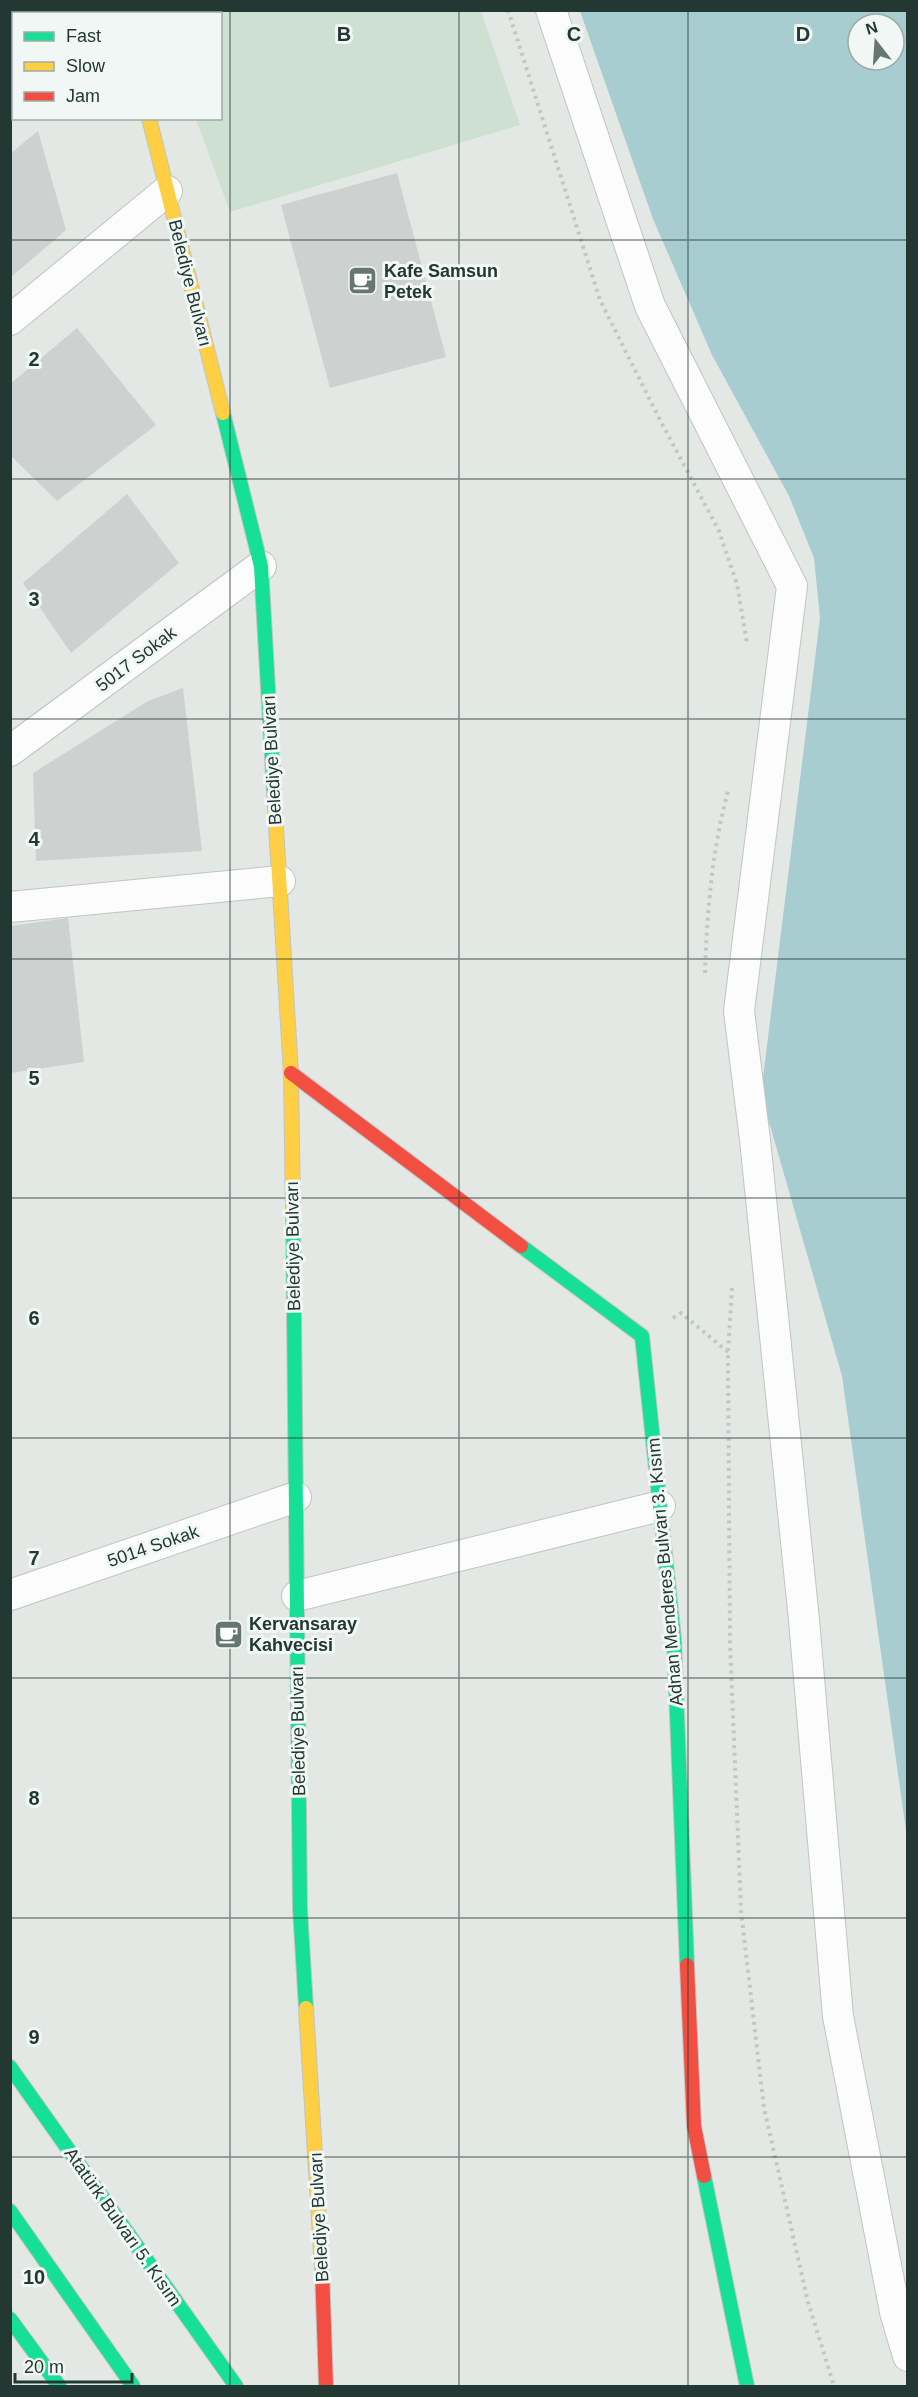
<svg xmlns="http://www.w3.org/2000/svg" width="918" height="2397" viewBox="0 0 918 2397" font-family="Helvetica,sans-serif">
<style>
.green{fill:#cee0d2}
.water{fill:#a8cdd1;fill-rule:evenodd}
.building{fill:#cdd1cf}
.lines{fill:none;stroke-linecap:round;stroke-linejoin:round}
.street-casing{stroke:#c0c5c2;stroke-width:32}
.fast-casing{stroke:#bfc5c2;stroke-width:16}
.slow-casing{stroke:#bfc5c2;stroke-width:16}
.jam-casing{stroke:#bfc5c2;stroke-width:16}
.path{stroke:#c0c8c4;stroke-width:4;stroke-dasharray:3 4.5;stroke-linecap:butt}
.street{stroke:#fbfcfb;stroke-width:30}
.fast{stroke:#16e098;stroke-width:14}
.slow{stroke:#ffcf43;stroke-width:14}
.jam{stroke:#f24e42;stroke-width:14}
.grid{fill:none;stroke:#233832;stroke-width:1.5;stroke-opacity:0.55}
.labels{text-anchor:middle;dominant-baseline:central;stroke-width:6;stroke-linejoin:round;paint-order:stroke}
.poi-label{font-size:18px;font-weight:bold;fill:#233832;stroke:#f1f7f4;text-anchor:start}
.street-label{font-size:18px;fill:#233832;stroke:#f1f7f4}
.grid-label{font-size:20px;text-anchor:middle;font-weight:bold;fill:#233832;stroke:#f1f7f4;stroke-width:6;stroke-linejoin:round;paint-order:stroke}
</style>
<rect width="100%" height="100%" fill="#e3e8e5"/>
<path class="green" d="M156,11h325l39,114 -290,87 -34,-93 24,-1v-104h-63z"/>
<path class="water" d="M580,11h327v1827l-65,-462 -81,-282 59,-476 -6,-60 -25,-62 -77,-141 -59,-136zM858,24h36v36h-36z"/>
<g class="building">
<path d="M38,131l28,99 -56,48v-124z"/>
<path d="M397,173l49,184 -116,31 -49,-183z"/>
<path d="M77,328l79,97 -99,76 -47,-46v-71z"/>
<path d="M127,494l52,69 -108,90 -48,-70z"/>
<path d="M183,688l19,163 -166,10 -3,-88 115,-72z"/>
<path d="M68,918l16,144 -74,11v-147z"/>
</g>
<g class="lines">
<defs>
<g id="street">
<path d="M551,10l99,296 142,280 -53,425 16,129 49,480 34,396 57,296 13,44"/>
<path d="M10,320l157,-129"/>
<path d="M10,751l251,-185"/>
<path d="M10,907l270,-26"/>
<path d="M10,1595l286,-98"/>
<path d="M297,1596l363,-90"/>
</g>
<g id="fast">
<path d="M223,413l38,153 14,244"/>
<path d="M293,1214l7,695 6,99"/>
<path d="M521,1246l121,90 32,303 13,326"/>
<path d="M10,2067l226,319"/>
<path d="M704,2176l43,210"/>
<path d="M10,2211l123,175"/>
<path d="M10,2319l49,67"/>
</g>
<g id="slow">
<path d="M149,118l74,295"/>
<path d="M275,810l16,263 2,141"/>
<path d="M306,2008l16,261"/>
</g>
<g id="jam">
<path d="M122,10l1,4"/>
<path d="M291,1073l230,173"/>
<path d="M687,1965l7,161 10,50"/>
<path d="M322,2269l4,117"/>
</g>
</defs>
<use href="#street" class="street-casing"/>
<use href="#fast" class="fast-casing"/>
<use href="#slow" class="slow-casing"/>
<use href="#jam" class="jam-casing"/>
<g class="path">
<path d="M508,10l92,290 59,118 60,113 18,53 10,59"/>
<path d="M705,973c2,-61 7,-123 23,-182"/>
<path d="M732,1288l-4,65 2,290 11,268 23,197 44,194 26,84"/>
<path d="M673,1318l8,-5 47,39"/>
</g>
<use href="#street" class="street"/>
<use href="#fast" class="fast"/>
<use href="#slow" class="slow"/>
<use href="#jam" class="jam"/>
</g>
<path class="grid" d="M230,10v2376M459,10v2376M688,10v2376M10,240h898M10,479h898M10,719h898M10,959h898M10,1198h898M10,1438h898M10,1678h898M10,1918h898M10,2157h898"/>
<defs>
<symbol id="cafe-square" viewBox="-11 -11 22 22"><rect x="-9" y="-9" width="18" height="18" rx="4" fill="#667671" stroke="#f1f7f4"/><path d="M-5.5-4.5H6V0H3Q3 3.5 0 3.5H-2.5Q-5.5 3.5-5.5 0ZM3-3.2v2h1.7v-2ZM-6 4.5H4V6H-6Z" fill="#fff"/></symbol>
</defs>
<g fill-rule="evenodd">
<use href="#cafe-square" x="346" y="264" width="33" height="33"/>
<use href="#cafe-square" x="212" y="1618" width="33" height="33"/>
</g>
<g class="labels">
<g class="poi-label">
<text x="384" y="271">Kafe Samsun<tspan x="384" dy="21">Petek</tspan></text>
<text x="249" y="1624">Kervansaray<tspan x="249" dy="21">Kahvecisi</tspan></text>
</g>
<g class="street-label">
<text transform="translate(190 283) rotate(76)">Belediye Bulvarı</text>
<text transform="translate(136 659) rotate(-37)">5017 Sokak</text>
<text transform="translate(272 760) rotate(-93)">Belediye Bulvarı</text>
<text transform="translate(293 1246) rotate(-91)">Belediye Bulvarı</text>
<text transform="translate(153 1546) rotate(-19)">5014 Sokak</text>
<text transform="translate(665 1572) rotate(-95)">Adnan Menderes Bulvarı 3. Kısım</text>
<text transform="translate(298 1731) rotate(-91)">Belediye Bulvarı</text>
<text transform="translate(319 2217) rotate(-93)">Belediye Bulvarı</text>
<text transform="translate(123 2227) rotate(55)">Atatürk Bulvarı 5. Kısım</text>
</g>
</g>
<g class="grid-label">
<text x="344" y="41">B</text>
<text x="574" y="41">C</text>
<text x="803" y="41">D</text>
<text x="34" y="366">2</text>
<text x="34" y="606">3</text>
<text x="34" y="846">4</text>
<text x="34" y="1085">5</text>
<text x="34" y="1325">6</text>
<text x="34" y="1565">7</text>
<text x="34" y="1805">8</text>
<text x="34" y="2044">9</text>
<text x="34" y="2284">10</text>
</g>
<rect width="918" height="2397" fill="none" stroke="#233832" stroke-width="24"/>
<rect x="12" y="12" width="210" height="108" fill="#f1f7f4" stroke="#9faba6" stroke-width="1.5"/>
<rect x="24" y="32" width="30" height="9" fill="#16e098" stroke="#9faba6" stroke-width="1.5"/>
<text x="66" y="42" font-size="18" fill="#233832">Fast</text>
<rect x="24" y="62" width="30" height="9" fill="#ffcf43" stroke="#9faba6" stroke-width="1.5"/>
<text x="66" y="72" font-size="18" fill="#233832">Slow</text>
<rect x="24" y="92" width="30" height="9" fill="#f24e42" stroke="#9faba6" stroke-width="1.5"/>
<text x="66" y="102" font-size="18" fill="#233832">Jam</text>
<g transform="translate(876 42) rotate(343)"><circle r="28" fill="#f1f7f4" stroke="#9faba6" stroke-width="1.5"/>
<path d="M0-4.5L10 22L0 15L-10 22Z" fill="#667671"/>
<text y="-9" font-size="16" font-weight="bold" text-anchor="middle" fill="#233832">N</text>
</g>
<path d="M15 2373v9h117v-9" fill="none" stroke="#233832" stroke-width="3"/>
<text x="24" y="2373" font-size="18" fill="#233832" stroke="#f1f7f4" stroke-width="4.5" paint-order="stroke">20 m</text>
</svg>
